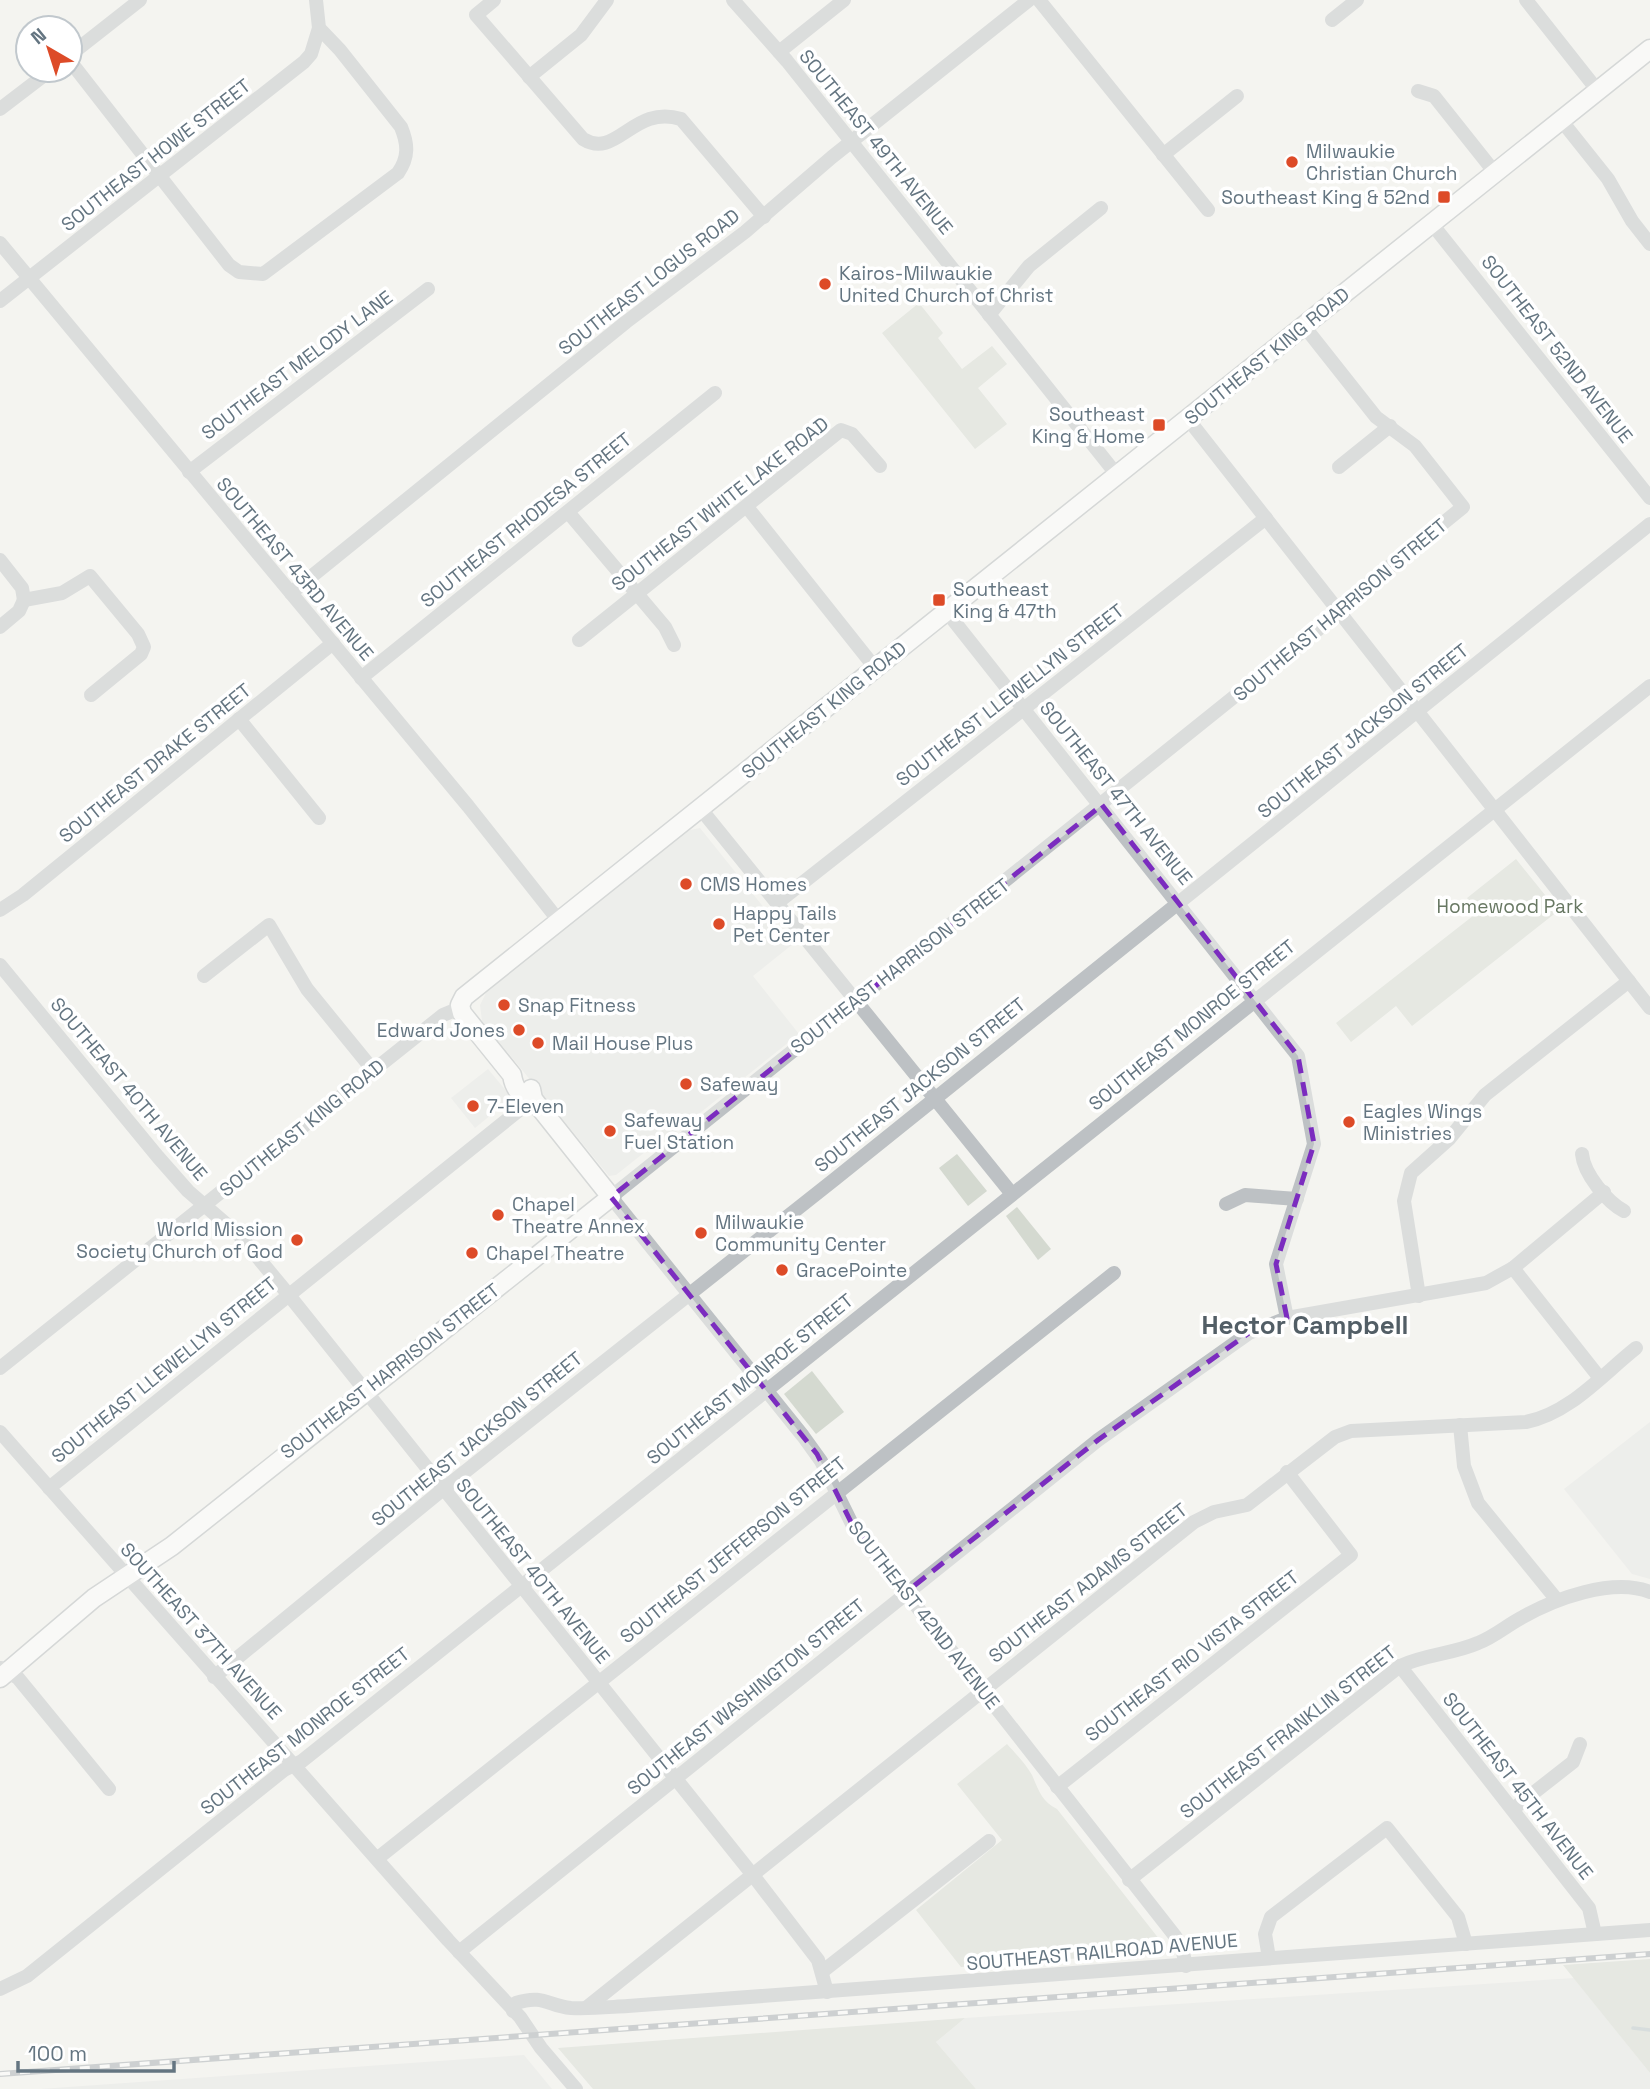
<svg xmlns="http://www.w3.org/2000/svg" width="1650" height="2089" viewBox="0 0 1650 2089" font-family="'Space Grotesk',sans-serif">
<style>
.built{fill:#e5e6e4}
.green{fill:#d4d9d0}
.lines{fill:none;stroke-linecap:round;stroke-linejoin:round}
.stream{stroke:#b4c1c5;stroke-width:3.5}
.major-casing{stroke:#b0b5b8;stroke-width:21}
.minor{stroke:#bdc1c4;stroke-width:14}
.major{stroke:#fff;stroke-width:18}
.rail-casing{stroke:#9ea5aa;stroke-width:6}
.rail{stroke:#fff;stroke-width:3.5;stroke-dasharray:10;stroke-linecap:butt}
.marked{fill:none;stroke:#7b2cbf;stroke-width:5;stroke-dasharray:14 9;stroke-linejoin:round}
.poi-dot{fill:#dd4b28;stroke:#fff;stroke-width:2.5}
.labels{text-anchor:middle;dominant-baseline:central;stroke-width:7;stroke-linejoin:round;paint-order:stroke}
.street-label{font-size:19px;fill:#647581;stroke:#fff}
.poi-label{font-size:19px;fill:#647581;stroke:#fff;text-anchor:start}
.park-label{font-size:19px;fill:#687863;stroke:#fff}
.district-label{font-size:26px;font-weight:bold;fill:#525e66;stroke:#fff}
</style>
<rect width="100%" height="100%" fill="#f4f4f0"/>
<g class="built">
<path d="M700,828l93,116 -40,32 46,58 -143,114h-6l-34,27 -7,1 -127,-155 -2,-16 6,-12 204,-163z"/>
<path d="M488,1069l24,29 -37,30 -24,-30z"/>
<path d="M1650,1422v157l-18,-5 -68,-85z"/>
<path d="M1574,1978l76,95v16h-674l-40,-47 29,-24z"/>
<path d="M524,2055l28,34h-512z"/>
</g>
<g class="green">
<path d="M919,303l24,30 -5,5 24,31 30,-23 15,18 -29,24 29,36 -32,25 -93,-116z"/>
<path d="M1516,859l42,52 -146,115 -16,-20 -45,36 -15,-19 142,-111 -11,-14z"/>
<path d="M957,1154l30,37 -19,15 -29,-38z"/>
<path d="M1017,1207l34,42 -13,11 -32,-44z"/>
<path d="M812,1371l32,41 -28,22 -32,-40z"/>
<path d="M1007,1744c8,9 19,20 25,31 6,14 10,27 25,34l106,135 -2,8 -200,15 -45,-57 86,-70 -45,-56z"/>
<path d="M1650,1959v114l-87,-108z"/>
<path d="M965,2018l-29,24 40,47h-383l-35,-41z"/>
</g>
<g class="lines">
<path class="stream" d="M1633,2028l17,2"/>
<defs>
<g id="major">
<path d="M533,1099c-14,-4 -19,-11 -21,-24l-50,-62 -2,-8 4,-8 1186,-948"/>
<path d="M0,1678l94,-80 78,-52 439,-349 -78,-98 -2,-10"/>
</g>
</defs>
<use href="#major" class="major-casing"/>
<g class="minor">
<path d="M494,0l-18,15 107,124c34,21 50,-35 98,-20l83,98"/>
<path d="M733,0l54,61 330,414"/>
<path d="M1039,0l169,210"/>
<path d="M1526,0l72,91"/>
<path d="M1332,20l25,-20"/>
<path d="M779,52l65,-52"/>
<path d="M70,55l70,-55"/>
<path d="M70,61l159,204 10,7 24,2 135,-101c11,-16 10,-29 3,-46l-61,-77 -21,-22 -3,-28"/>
<path d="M529,77l52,-42 26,-35"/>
<path d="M1418,91l16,5 62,78"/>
<path d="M0,109l51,-39"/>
<path d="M1561,120l47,59 24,42 18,23"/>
<path d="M1163,155l74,-59"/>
<path d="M1432,224l218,274"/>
<path d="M0,243l468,563 91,115"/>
<path d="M0,301l304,-239 7,-8 8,-26"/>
<path d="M989,315l40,-49 72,-58"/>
<path d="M1188,419l462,589"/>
<path d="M1339,467l51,-41"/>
<path d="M189,472l239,-183"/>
<path d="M747,507l129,162"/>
<path d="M568,512l97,115 9,18"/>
<path d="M0,560l22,28 2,12"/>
<path d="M291,593l335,-271 119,-90 87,-75 197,-157"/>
<path d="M24,600l38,-7 28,-17 48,58 6,13 -3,7 -50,41"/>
<path d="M946,611l352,445 16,88 -38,120 11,54"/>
<path d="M0,627l19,-16 5,-11"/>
<path d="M579,640l262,-210 11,4 28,32"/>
<path d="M361,678l354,-285"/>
<path d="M239,719l80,99"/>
<path d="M700,808l312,386"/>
<path d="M777,903l489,-385"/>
<path d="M0,910l23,-15 310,-252"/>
<path d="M0,965l158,192 30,34 52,45 48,58 464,580 66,86 9,32"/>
<path d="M204,976l65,-51 38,64 66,81"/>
<path d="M1582,1154c2,20 25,48 42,57"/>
<path d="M1226,1204l19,-9 52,4"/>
<path d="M1513,1268l86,109"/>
<path d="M1419,1296l-15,-95 7,-28 38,-34 36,-44 144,-114"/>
<path d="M0,1368l443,-353 17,-7"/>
<path d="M1460,1425l4,41 14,37 79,97"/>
<path d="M0,1432l448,508 72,77 21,31 35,41"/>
<path d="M49,1488l484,-389"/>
<path d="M1400,1666l189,242 6,26"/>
<path d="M1,1668l17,10 91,111"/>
<path d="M214,1677l228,-187 393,-311 815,-655"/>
<path d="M1057,1787l294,-232 -64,-83"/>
<path d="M1513,1809l60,-47 7,-18"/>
<path d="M378,1858l736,-585"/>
<path d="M1129,1880l271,-214c26,-12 53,-12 78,-23 16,-6 28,-17 43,-25 33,-19 92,-41 129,-26"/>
<path d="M459,1952l639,-512 151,-107 38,-15 199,-35 27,-15 91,-76"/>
<path d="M1269,1958l-4,-24 6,-17 116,-89 71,89 8,27"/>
<path d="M1186,1966l-4,-18 -7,-12 -323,-412 -31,-63 -18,-25 -192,-239 725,-582 10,-13 117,-95 -48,-61 -39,-29 -72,-91"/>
<path d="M823,1971l166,-130"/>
<path d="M0,1989l27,-13 257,-206 18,-9 1348,-1075"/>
<path d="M586,2008l608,-486 20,-10 33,-7 88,-68 16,-6 175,-9c43,-8 77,-48 110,-74"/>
<path d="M513,2011l3,-8c28,-9 32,3 55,5 19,1 38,-1 57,-2l1022,-76"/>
</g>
<use href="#major" class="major"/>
<defs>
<path id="rail" d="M0,2074l1650,-120"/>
</defs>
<use href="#rail" class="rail-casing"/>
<use href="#rail" class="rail"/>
</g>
<path d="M0 0H1650V2089H0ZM1102,805l196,251 16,88 -38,120 11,54 -38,15 -151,107 -193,153 -53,-69 -35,-70 -206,-257z" fill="#f4f4f0" fill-opacity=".55" fill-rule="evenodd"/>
<path class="marked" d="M1102,805l196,251 16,88 -38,120 11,54 -38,15 -151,107 -193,153 -53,-69 -35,-70 -206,-257z"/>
<g class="poi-dot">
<circle cx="1292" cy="162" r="7"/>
<rect x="1437" y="190" width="14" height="14" rx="3.5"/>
<circle cx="825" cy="284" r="7"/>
<rect x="1152" y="418" width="14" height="14" rx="3.5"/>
<rect x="932" y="593" width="14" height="14" rx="3.5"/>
<circle cx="686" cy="884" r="7"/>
<circle cx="719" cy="924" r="7"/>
<circle cx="504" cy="1005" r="7"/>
<circle cx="519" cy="1030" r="7"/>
<circle cx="538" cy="1043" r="7"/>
<circle cx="686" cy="1084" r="7"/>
<circle cx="473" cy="1106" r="7"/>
<circle cx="1349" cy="1122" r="7"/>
<circle cx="610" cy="1131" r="7"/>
<circle cx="498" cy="1215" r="7"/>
<circle cx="701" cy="1233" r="7"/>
<circle cx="297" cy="1240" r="7"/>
<circle cx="472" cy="1253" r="7"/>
<circle cx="782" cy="1270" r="7"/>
</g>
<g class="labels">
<g class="street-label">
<text transform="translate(876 142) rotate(51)">SOUTHEAST 49TH AVENUE</text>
<text transform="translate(156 155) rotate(-38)">SOUTHEAST HOWE STREET</text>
<text transform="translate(649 282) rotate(-38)">SOUTHEAST LOGUS ROAD</text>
<text transform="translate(1557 349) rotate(52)">SOUTHEAST 52ND AVENUE</text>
<text transform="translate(1267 356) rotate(-39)">SOUTHEAST KING ROAD</text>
<text transform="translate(297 365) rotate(-37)">SOUTHEAST MELODY LANE</text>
<text transform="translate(720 504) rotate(-38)">SOUTHEAST WHITE LAKE ROAD</text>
<text transform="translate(526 520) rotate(-39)">SOUTHEAST RHODESA STREET</text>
<text transform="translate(295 569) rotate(50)">SOUTHEAST 43RD AVENUE</text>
<text transform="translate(1340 610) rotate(-40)">SOUTHEAST HARRISON STREET</text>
<text transform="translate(1010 695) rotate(-38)">SOUTHEAST LLEWELLYN STREET</text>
<text transform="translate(824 710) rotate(-39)">SOUTHEAST KING ROAD</text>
<text transform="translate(1363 731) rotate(-39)">SOUTHEAST JACKSON STREET</text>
<text transform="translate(155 763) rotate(-39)">SOUTHEAST DRAKE STREET</text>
<text transform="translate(1116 793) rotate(51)">SOUTHEAST 47TH AVENUE</text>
<text transform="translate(900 966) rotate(-38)">SOUTHEAST HARRISON STREET</text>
<text transform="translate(1192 1025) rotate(-39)">SOUTHEAST MONROE STREET</text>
<text transform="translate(920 1085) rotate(-39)">SOUTHEAST JACKSON STREET</text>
<text transform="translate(129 1089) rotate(50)">SOUTHEAST 40TH AVENUE</text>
<text transform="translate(302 1128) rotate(-39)">SOUTHEAST KING ROAD</text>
<text transform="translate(164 1370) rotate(-39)">SOUTHEAST LLEWELLYN STREET</text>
<text transform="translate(390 1371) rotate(-38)">SOUTHEAST HARRISON STREET</text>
<text transform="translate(750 1379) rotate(-39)">SOUTHEAST MONROE STREET</text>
<text transform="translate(477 1439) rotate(-39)">SOUTHEAST JACKSON STREET</text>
<text transform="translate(733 1550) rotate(-39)">SOUTHEAST JEFFERSON STREET</text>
<text transform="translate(533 1571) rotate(51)">SOUTHEAST 40TH AVENUE</text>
<text transform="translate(1088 1583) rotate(-38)">SOUTHEAST ADAMS STREET</text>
<text transform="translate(924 1615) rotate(52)">SOUTHEAST 42ND AVENUE</text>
<text transform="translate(201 1631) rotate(48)">SOUTHEAST 37TH AVENUE</text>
<text transform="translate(1192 1656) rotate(-38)">SOUTHEAST RIO VISTA STREET</text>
<text transform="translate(746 1697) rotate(-39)">SOUTHEAST WASHINGTON STREET</text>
<text transform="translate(305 1731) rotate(-38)">SOUTHEAST MONROE STREET</text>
<text transform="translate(1288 1732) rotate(-38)">SOUTHEAST FRANKLIN STREET</text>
<text transform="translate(1518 1786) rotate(52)">SOUTHEAST 45TH AVENUE</text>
<text transform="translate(1102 1952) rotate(-5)">SOUTHEAST RAILROAD AVENUE</text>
</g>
<g class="poi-label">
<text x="1306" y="151">Milwaukie<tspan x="1306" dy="22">Christian Church</tspan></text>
<text x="1430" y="197" text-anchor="end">Southeast King &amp; 52nd</text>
<text x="839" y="273">Kairos-Milwaukie<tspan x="839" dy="22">United Church of Christ</tspan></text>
<text x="1145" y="414" text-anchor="end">Southeast<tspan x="1145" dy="22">King &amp; Home</tspan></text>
<text x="953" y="589">Southeast<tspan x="953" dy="22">King &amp; 47th</tspan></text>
<text x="700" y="884">CMS Homes</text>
<text x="733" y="913">Happy Tails<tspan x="733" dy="22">Pet Center</tspan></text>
<text x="518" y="1005">Snap Fitness</text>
<text x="505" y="1030" text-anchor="end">Edward Jones</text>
<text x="552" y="1043">Mail House Plus</text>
<text x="700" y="1084">Safeway</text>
<text x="487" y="1106">7-Eleven</text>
<text x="1363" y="1111">Eagles Wings<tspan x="1363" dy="22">Ministries</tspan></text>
<text x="624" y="1120">Safeway<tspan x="624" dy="22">Fuel Station</tspan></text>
<text x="512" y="1204">Chapel<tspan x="512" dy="22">Theatre Annex</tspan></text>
<text x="715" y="1222">Milwaukie<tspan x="715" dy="22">Community Center</tspan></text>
<text x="283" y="1229" text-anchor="end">World Mission<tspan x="283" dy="22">Society Church of God</tspan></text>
<text x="486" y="1253">Chapel Theatre</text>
<text x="796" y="1270">GracePointe</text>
</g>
<g class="park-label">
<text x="1510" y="906">Homewood Park</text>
</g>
<g class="district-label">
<text x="1305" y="1325">Hector Campbell</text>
</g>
</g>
<g transform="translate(49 49) rotate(321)"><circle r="33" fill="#ffffff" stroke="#c1c8cd" stroke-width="2"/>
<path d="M0-5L12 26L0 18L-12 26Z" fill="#dd4b28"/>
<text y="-10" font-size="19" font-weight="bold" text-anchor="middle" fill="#647581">N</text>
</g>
<path d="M18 2061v10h156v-10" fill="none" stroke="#647581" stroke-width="3.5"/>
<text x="28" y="2061" font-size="21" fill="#647581" stroke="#ffffff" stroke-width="5" paint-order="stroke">100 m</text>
</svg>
